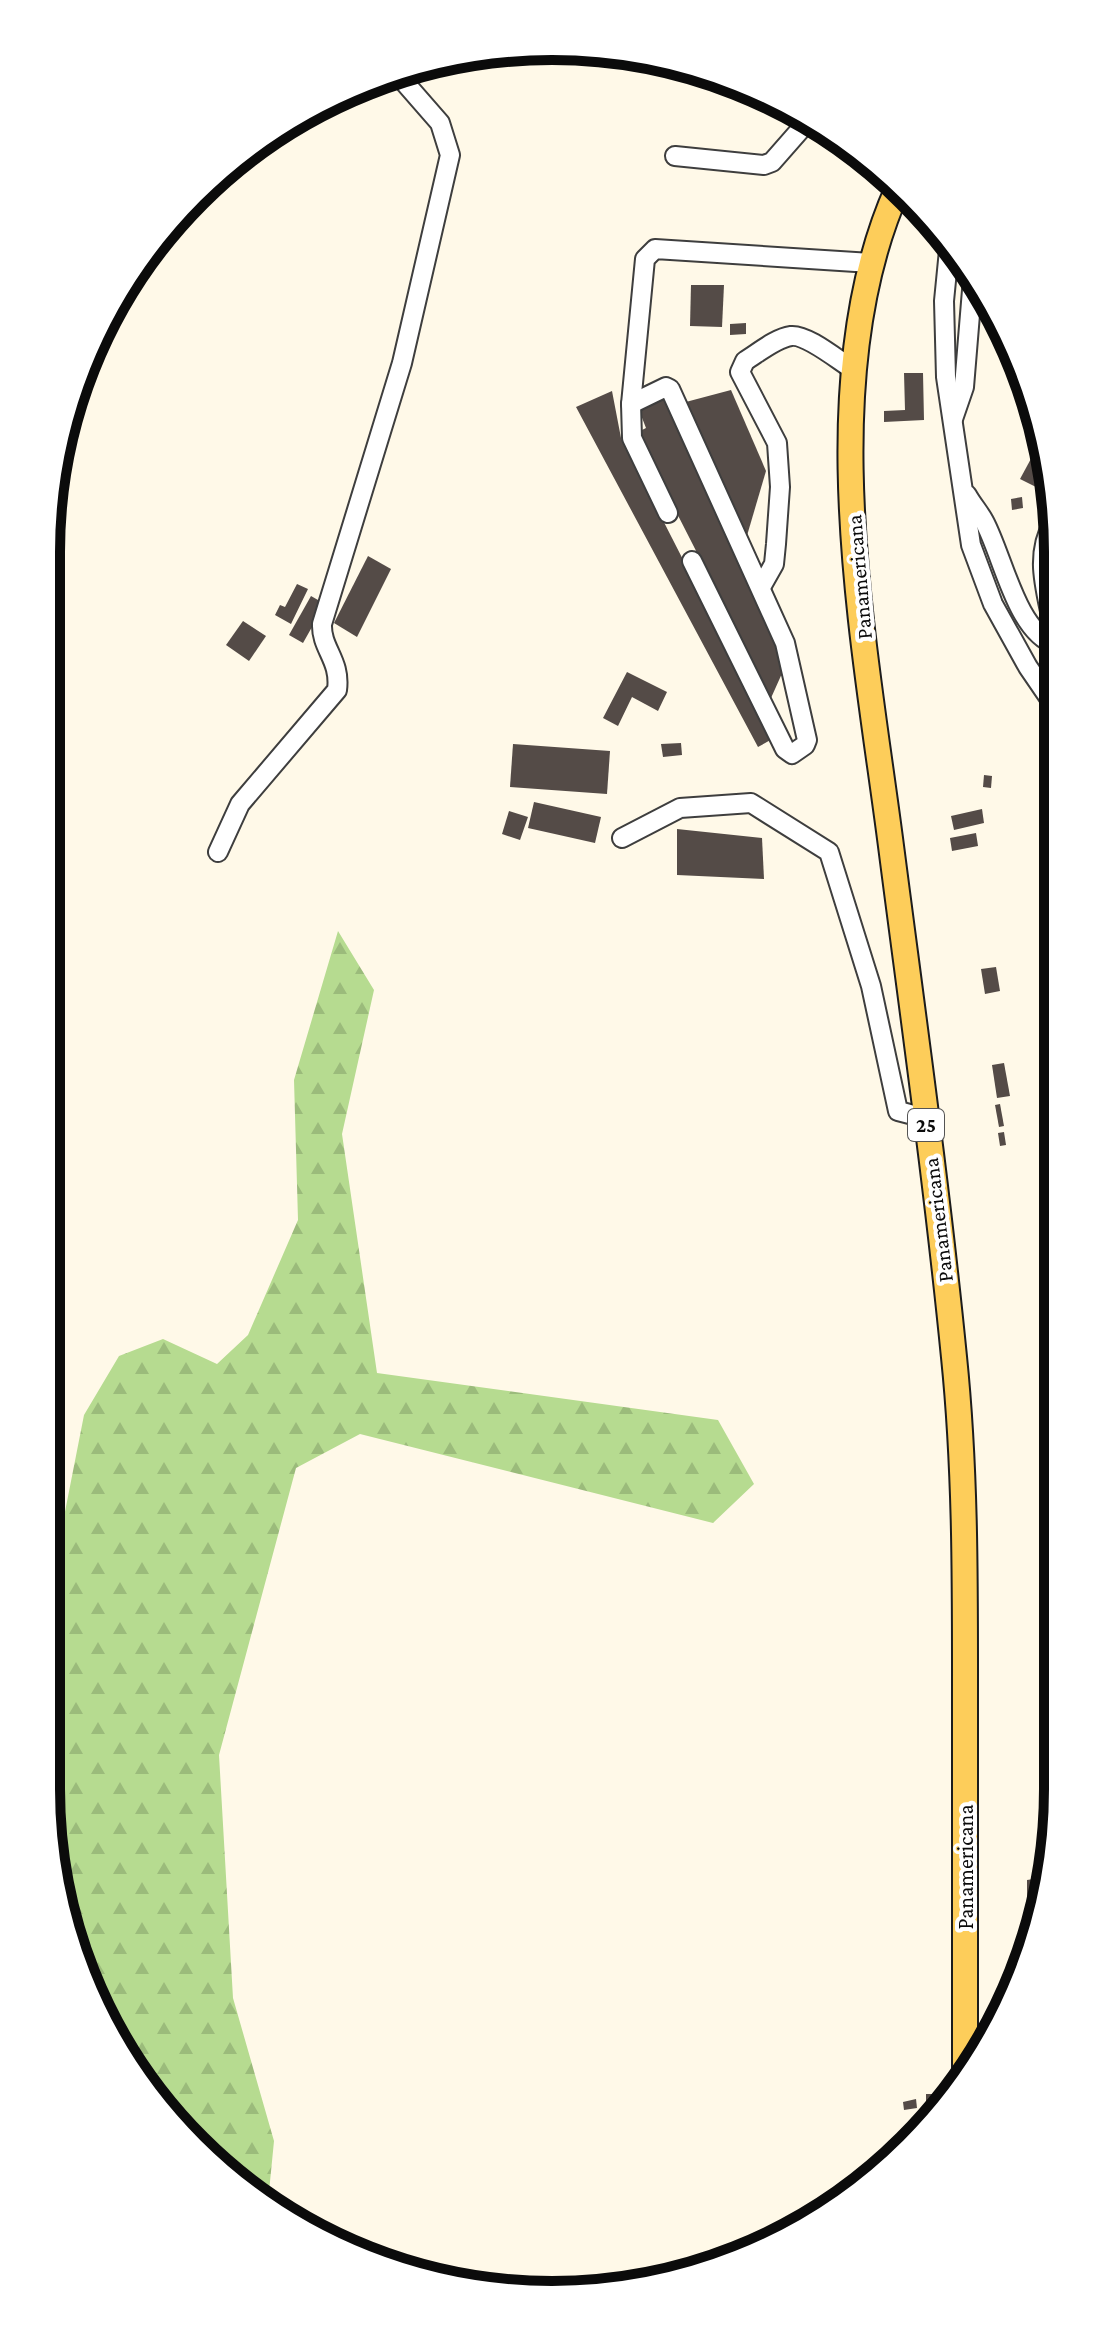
<svg xmlns="http://www.w3.org/2000/svg" width="1104" height="2341" viewBox="0 0 1104 2341" font-family="'Crimson Pro',serif">
<style>
.forest{fill:url(#forest-firs)}
.building{fill:#544b47}
.lines{fill:none;stroke-linecap:round;stroke-linejoin:round}
.minor-casing{stroke:#3e3e3e;stroke-width:22}
.major-casing{stroke:#1c1c1c;stroke-width:28}
.minor{stroke:#fff;stroke-width:18}
.major{stroke:#fdcd5a;stroke-width:24}
.labels{text-anchor:middle;dominant-baseline:central;stroke-width:8;stroke-linejoin:round;paint-order:stroke}
.shield{fill:#fff;stroke:#545454;stroke-width:2}
.shield-label{font-size:20px;font-weight:bold;fill:#0b0b0b}
.street-label{font-size:22px;fill:#0b0b0b;stroke:#fff}
.rim{fill:none;stroke:#0b0b0b;stroke-width:10}
</style>
<defs>
<pattern id="forest-firs" width="22" height="20" patternUnits="userSpaceOnUse" patternTransform="scale(2)"><rect width="22" height="20" fill="#b6db90"/><path d="M5 1l3.5 6h-7zM16 11l3.5 6h-7z" fill="#9bbb7b"/></pattern>
</defs>
<rect width="100%" height="100%" fill="#fff9e8"/>
<path class="forest" d="M338,931l36,59 -32,144 35,239 341,47 36,64 -41,39 -353,-89 -64,34 -77,287 14,243 41,143 -6,61 -97,-80 -98,-170 -27,-163v-159l5,-47 33,-168 35,-59 44,-17 54,25 31,-29 50,-115 -4,-140z"/>
<g class="building">
<path d="M691,285h33l-2,42 -32,-1z"/>
<path d="M746,323v11l-16,1v-11z"/>
<path d="M904,373h19l1,47 -40,2v-11l21,-1z"/>
<path d="M731,390l35,81 -20,68 -64,-136z"/>
<path d="M612,391l9,47 153,300 -16,9 -182,-340z"/>
<path d="M669,395l119,265 -17,38 -135,-265 10,-5 -7,-18z"/>
<path d="M1040,433l6,22 -14,-5z"/>
<path d="M1033,455l14,7 7,34 -34,-17z"/>
<path d="M1022,497l1,11 -11,2 -1,-11z"/>
<path d="M368,556l23,13 -34,68 -23,-14z"/>
<path d="M297,584l11,5 -17,35 -16,-9 5,-10 5,2z"/>
<path d="M311,596l14,8 -22,39 -14,-8z"/>
<path d="M243,621l23,15 -17,25 -23,-16z"/>
<path d="M627,672l40,20 -9,19 -26,-14 -14,29 -15,-8z"/>
<path d="M681,743l1,12 -19,2 -2,-13z"/>
<path d="M513,744l97,7 -3,43 -97,-7z"/>
<path d="M984,775l8,1 -1,12 -8,-1z"/>
<path d="M534,802l67,15 -6,26 -67,-15z"/>
<path d="M982,809l2,14 -30,7 -3,-14z"/>
<path d="M509,811l19,6 -8,23 -18,-6z"/>
<path d="M677,829l85,9 2,41 -87,-4z"/>
<path d="M976,833l2,13 -26,5 -2,-13z"/>
<path d="M996,967l4,24 -15,3 -4,-25z"/>
<path d="M1004,1063l6,33 -13,2 -5,-33z"/>
<path d="M1000,1104l4,22 -5,1 -4,-22z"/>
<path d="M1004,1132l2,13 -6,1 -2,-13z"/>
<path d="M1040,1878l-8,43h-5v-41z"/>
<rect x="926" y="2094" width="11" height="19"/>
<path d="M916,2099l1,9 -13,2 -1,-8z"/>
<path d="M936,2117l-4,6 -9,7v-12z"/>
</g>
<g class="lines">
<defs>
<g id="minor">
<path d="M675,156l89,9 8,-3 36,-41"/>
<path d="M950,240l-6,61 2,76 25,168 22,59 35,63 26,38"/>
<path d="M631,404l35,-17 4,2 115,254 22,97 -2,5 -13,9 -7,-5 -93,-188"/>
<path d="M953,419l11,-32 9,-109"/>
<path d="M967,495c5,9 12,17 17,26 19,35 32,109 70,123"/>
<path d="M668,513l-36,-75 -1,-34 14,-145 10,-10 216,14"/>
<path d="M1054,521c-21,37 -7,70 0,110"/>
<path d="M761,587l13,-23 2,-20 4,-57 -3,-44 -37,-71 5,-11c13,-8 31,-23 46,-25 16,-2 48,25 63,34"/>
<path d="M622,838l58,-30 71,-5 78,49 42,134 27,125 27,7"/>
<path d="M218,852l22,-48 97,-114c4,-30 -16,-41 -15,-66l80,-261 48,-208 -10,-32 -41,-47"/>
</g>
<path id="major" d="M898,188c-87,193 -33,456 -7,658 22,170 46,340 63,511 12,117 11,234 11,352 0,120 0,241 0,362"/>
</defs>
<use href="#minor" class="minor-casing"/>
<use href="#major" class="major-casing"/>
<use href="#minor" class="minor"/>
<use href="#major" class="major"/>
</g>
<g class="labels">
<rect class="shield" x="908" y="1109" width="36" height="32" rx="6"/>
<g class="shield-label">
<text x="926" y="1125">25</text>
</g>
<g class="street-label">
<text transform="translate(859 577) rotate(-95)">Panamericana</text>
<text transform="translate(938 1220) rotate(-97)">Panamericana</text>
<text transform="translate(965 1867) rotate(-90)">Panamericana</text>
</g>
</g>
<path d="M0 0H1104V2341H0ZM552 60H552A492 492 0 0 1 1044 552V1789A492 492 0 0 1 552 2281H552A492 492 0 0 1 60 1789V552A492 492 0 0 1 552 60Z" fill="#fff" fill-rule="evenodd"/>
<path class="rim" d="M552 60H552A492 492 0 0 1 1044 552V1789A492 492 0 0 1 552 2281H552A492 492 0 0 1 60 1789V552A492 492 0 0 1 552 60Z"/>
</svg>
